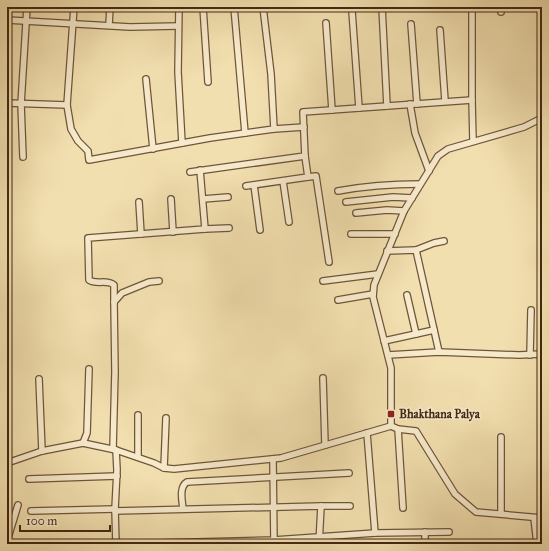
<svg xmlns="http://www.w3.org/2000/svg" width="549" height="551" viewBox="0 0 549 551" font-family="'IM FELL Great Primer',serif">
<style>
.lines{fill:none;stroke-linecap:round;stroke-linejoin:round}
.minor-casing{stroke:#6e563b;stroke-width:8}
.minor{stroke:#f7eacb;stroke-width:5.5}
.poi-dot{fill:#8f2418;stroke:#f7eacb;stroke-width:1.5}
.labels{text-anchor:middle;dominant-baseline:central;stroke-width:3;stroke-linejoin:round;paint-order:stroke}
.poi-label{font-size:12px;font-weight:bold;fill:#422914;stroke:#f7eacb;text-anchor:start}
</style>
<rect width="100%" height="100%" fill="#f2dfaf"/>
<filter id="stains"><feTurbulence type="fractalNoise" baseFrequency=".005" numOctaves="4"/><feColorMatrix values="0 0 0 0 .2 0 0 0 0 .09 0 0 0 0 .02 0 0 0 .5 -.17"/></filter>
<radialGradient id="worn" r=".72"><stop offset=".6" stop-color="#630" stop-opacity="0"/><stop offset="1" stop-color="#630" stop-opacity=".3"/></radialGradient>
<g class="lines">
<defs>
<g id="minor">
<path d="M74,7l-7,98 4,24 7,12 10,10 1,9 121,-22 64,-9 -3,-55 -8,-67"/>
<path d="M179,7l-1,65 4,71"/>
<path d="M203,7l5,75"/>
<path d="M234,7l11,126"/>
<path d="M382,7l5,99"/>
<path d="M472,7v93l1,41"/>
<path d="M501,7v5"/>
<path d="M352,11l7,97"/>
<path d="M7,20l123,7 48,-1"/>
<path d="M326,23l6,87"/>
<path d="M411,24l6,80"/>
<path d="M109,25l1,-18"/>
<path d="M440,30l5,71"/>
<path d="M146,79l7,70"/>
<path d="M7,103l60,2"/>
<path d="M410,104l5,29 14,38"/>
<path d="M274,129l30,-2"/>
<path d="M23,157l-2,-53 6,-97"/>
<path d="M190,172l115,-16 -2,-44 169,-12"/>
<path d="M308,177l8,-1 13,86"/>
<path d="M283,181l6,41"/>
<path d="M254,185l6,45"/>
<path d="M246,186l62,-9 -3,-21"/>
<path d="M338,191c27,-5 54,-7 82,-7"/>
<path d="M171,199l2,33"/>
<path d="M203,199l25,-2"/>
<path d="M139,202l2,32"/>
<path d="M346,202l47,-5 19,1"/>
<path d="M356,213l31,-3 17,1"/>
<path d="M205,229l24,-1"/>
<path d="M351,234h44"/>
<path d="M416,250l18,-7 10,-2"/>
<path d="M387,251l29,-1 23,102"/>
<path d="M323,281l55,-7"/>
<path d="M407,295l9,39"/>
<path d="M338,300l35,-6"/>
<path d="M114,302v-17c-7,-6 -18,0 -25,-5l-1,-42 117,-9 -5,-59"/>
<path d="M384,341l50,-11"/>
<path d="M388,355l51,-3 80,3 23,-1"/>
<path d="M530,355l1,-45"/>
<path d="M323,378l2,67"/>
<path d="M39,379l3,72"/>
<path d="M391,426l7,3 18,2 39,63 21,18 66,6"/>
<path d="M398,429l5,79"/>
<path d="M367,433l8,100"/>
<path d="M501,437v77"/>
<path d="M83,443l4,-10 2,-64"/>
<path d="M113,449l2,-77 -1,-70 8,-9 27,-11 10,-1"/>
<path d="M138,457v-42"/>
<path d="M273,459l1,85"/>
<path d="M7,463l35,-12 41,-8 33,7 38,13 10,5 10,1 107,-11 110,-32v-58l-18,-71 1,-12 30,-74 34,-55 10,-7 76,-22 18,-9"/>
<path d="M164,468l2,-50"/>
<path d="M29,479l88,-3"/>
<path d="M321,506h29"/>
<path d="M183,509c-1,-9 -4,-22 4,-27l162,-9"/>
<path d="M31,511l84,-2"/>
<path d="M115,511l206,-5 -2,38"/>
<path d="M534,518l3,26"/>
<path d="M425,532v12"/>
<path d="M7,541l11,-36"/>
<path d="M116,544l158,-4 101,-7 74,-1"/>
<path d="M116,544l-1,-35 2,-39 -1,-20"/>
</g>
</defs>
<use href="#minor" class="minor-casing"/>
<use href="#minor" class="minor"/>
</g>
<rect class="poi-dot" x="387" y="410" width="8" height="8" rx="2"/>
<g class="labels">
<g class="poi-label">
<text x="399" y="414">Bhakthana Palya</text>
</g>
</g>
<rect width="549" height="551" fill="none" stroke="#f2dfaf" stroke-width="24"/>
<rect x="8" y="8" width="533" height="535" fill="none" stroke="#422914" stroke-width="2"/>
<rect x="12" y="12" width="525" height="527" fill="none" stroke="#422914"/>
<path d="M20 525v6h90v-6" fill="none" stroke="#422914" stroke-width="2"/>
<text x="26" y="525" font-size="12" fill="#422914" stroke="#f7eacb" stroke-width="3" paint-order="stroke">100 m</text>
<rect width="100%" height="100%" filter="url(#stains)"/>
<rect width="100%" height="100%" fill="url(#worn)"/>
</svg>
